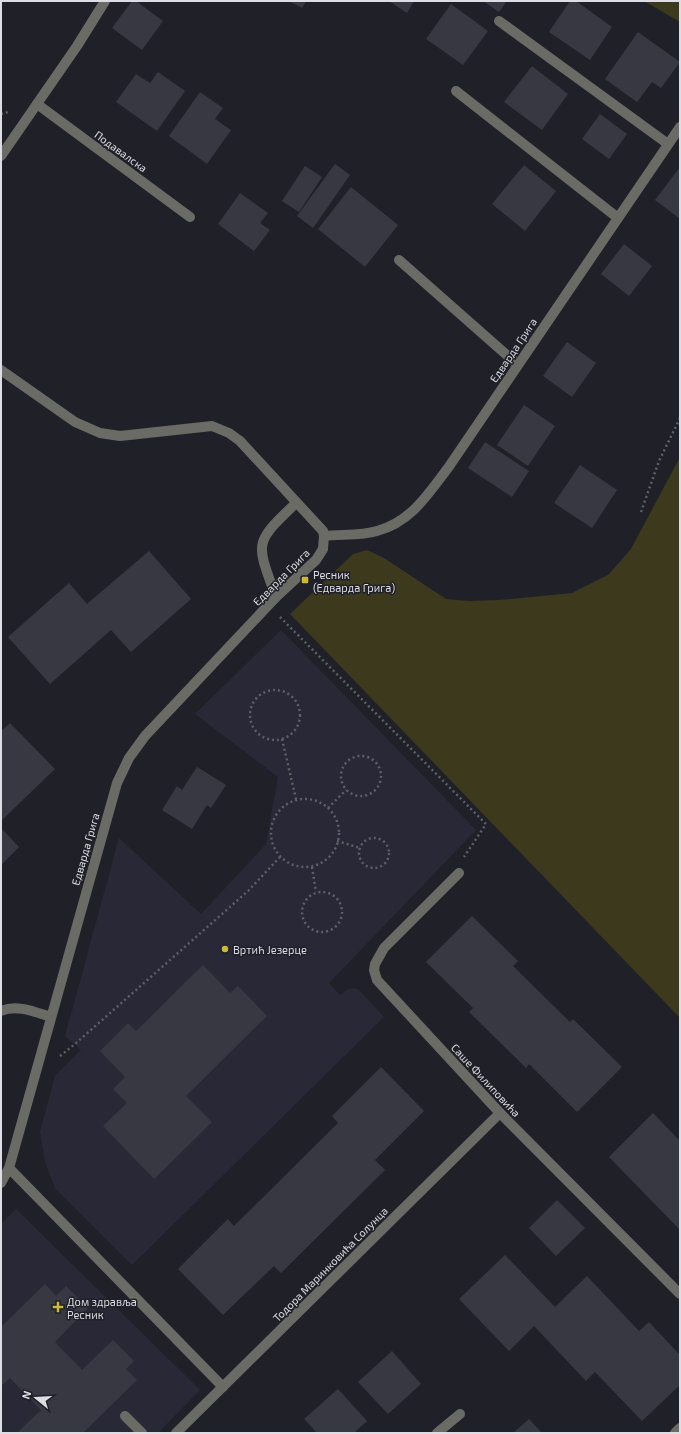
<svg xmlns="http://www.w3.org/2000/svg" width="681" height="1434" viewBox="0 0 681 1434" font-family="'Exo 2',sans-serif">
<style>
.built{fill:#292837}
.green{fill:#3c391d}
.building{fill:#383842}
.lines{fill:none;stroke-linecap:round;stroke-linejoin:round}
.path{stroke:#5f5f67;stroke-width:2.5;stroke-dasharray:2 3;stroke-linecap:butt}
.minor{stroke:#6b6b66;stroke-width:10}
.poi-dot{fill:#caba3a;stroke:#202029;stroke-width:1.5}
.labels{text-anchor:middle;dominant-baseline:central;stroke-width:3;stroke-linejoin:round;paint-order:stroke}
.street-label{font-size:11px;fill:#dddde3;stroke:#202029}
.poi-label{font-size:11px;fill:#dddde3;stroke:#202029;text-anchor:start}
</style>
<rect width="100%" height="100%" fill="#202029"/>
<g class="built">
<path d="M281,630l195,200 -147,153 11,12 8,-6 6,-1 5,2 25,27 -252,248 -77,-77 -10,-26 -5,-30 15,-56 26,-26 -16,-14 54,-198 82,76 65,-70 12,-67 -83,-63z"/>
<path d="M16,1209l184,181 -42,43h-157v-209z"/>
</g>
<g class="green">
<path d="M644,1h36v21z"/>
<path d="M680,457v561l-390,-404 63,-60 14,-4 17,8 62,41 23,2 30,-1 73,-7 36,-18 23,-26z"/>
</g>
<g class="building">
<path d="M132,1h4l27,20 -21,29 -30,-22z"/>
<path d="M289,1h17l-4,7z"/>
<path d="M389,1h25l-7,12z"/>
<path d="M483,1h24l-8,11z"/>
<path d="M570,1h6l36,26 -22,33 -41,-28z"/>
<path d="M451,4l37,27 -25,34 -37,-26z"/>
<path d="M638,32l42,30 -19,26 -9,-6 -15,20 -32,-23z"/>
<path d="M532,66l36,28 -26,36 -38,-28z"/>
<path d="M158,72l27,19 -28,40 -41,-29 20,-28 14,9z"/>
<path d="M200,92l23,16 -8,11 16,11 -24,34 -38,-28z"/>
<path d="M600,114l27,20 -18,25 -27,-20z"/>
<path d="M335,164l15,11 -37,53 -16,-12z"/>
<path d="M524,165l32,26 -31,40 -33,-27z"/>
<path d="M305,166l17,11 -23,35 -17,-11z"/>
<path d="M680,167v52l-25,-19z"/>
<path d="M351,187l47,38 -33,42 -47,-38z"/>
<path d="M240,193l28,20 -8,10 10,7 -16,21 -36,-27z"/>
<path d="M624,244l28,22 -23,30 -28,-22z"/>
<path d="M567,342l29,21 -24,34 -29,-21z"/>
<path d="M524,405l31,21 -27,40 -31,-21z"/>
<path d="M485,442l44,29 -17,26 -44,-29z"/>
<path d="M580,465l37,25 -25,38 -38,-25z"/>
<path d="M149,551l42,48 -60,53 -20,-22 -61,54 -42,-47 61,-54 18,21z"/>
<path d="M10,723l45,46 -54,52v-90z"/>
<path d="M197,767l29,18 -15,23 -4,-3 -15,24 -30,-19 15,-24 5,4z"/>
<path d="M1,828l18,19 -18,18z"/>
<path d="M472,916l46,45 -5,5 57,56 3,-3 49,48 -45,45 -48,-48 -3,4 -57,-56 4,-4 -47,-46z"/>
<path d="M203,965l27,28 8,-7 29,30 -81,80 26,26 -58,57 -51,-53 24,-23 -14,-14 12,-12 -25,-26 28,-28 8,8z"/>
<path d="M381,1067l43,44 -49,49 10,10 -104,103 -7,-7 -51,49 -45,-46 50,-50 6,7 104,-103 -6,-7z"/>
<path d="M653,1113l27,28v89l-71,-73z"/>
<path d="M557,1200l28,28 -29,28 -27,-28z"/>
<path d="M505,1255l50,52 32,-31 52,55 10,-9 31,33v30l-38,36 -47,-49 -9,9 -52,-55 -25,25 -50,-52z"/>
<path d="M45,1284l11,12 10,-10 22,22 -33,34 27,28 31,-30 21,21 -8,8 11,11 -54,53h-66l24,-23 -31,-32 -9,8v-59z"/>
<path d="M392,1351l29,33 -33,30 -30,-32z"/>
<path d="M338,1389l29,32 -13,12h-37l-13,-14z"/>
<path d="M529,1419l13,14h-29z"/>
</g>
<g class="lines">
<g class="path">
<path d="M1,114l7,-2"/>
<path d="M641,512l18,-51 21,-43"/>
<path d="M280,617l206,207 -22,33"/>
<circle cx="275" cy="715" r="25"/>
<path d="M282,739l14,60"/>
<circle cx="361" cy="776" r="20"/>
<circle cx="305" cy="833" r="34"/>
<path d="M328,808l18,-18"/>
<circle cx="374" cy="853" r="15"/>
<path d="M337,841l23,7"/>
<path d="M312,867l4,25"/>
<circle cx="322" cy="912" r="20"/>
<path d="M60,1056l15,-12 173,-153 32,-34"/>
</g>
<g class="minor">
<path d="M499,21l169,123"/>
<path d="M456,91l162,127"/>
<path d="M37,104l153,113"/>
<path d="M1,156l76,-110 28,-45"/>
<path d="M399,260l118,104"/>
<path d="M1,370l74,52 25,11 20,3 92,-10 17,7 11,8 83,90 1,5 -1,13 -7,11 -40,37 -131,139 -16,22 -12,25 -108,385 -8,15"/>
<path d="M324,536c17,-2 37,0 53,-5 34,-9 51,-37 71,-63l232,-341"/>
<path d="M276,597c-20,-55 -23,-53 20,-94"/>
<path d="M459,873l-75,75 -9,16 -1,6 3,10 123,133 180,181"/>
<path d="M1,1011c16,-7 34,1 50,6"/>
<path d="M9,1168l214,219"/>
<path d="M125,1416l17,17"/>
<path d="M176,1433l324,-320"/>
<path d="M437,1433l23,-19"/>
<path d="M675,1433l5,-5"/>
</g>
</g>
<g class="poi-dot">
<rect x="301" y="576" width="8" height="8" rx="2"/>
<circle cx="225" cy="949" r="4"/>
<path d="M56 1301h4v4h4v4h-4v4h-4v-4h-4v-4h4z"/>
</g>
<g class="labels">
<g class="street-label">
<text transform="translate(121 151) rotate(36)">Подавалска</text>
<text transform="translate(513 350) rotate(-56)">Едварда Грига</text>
<text transform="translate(281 577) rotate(-45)">Едварда Грига</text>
<text transform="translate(85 849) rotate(-74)">Едварда Грига</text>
<text transform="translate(486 1080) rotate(47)">Саше Филиповића</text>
<text transform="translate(330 1264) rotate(-45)">Тодора Маринковића Солунца</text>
</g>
<g class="poi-label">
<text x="313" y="574">Ресник<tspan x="313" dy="13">(Едварда Грига)</tspan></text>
<text x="233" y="949">Вртић Језерце</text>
<text x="67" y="1301">Дом здравља<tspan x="67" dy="13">Ресник</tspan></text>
</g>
</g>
<rect width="681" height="1434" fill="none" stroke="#dddde3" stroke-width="4"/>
<g transform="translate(36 1398) rotate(288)" stroke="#202029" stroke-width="3" paint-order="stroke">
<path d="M0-3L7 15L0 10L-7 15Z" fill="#dddde3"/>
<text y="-6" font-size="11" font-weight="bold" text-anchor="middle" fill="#dddde3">N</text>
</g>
</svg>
